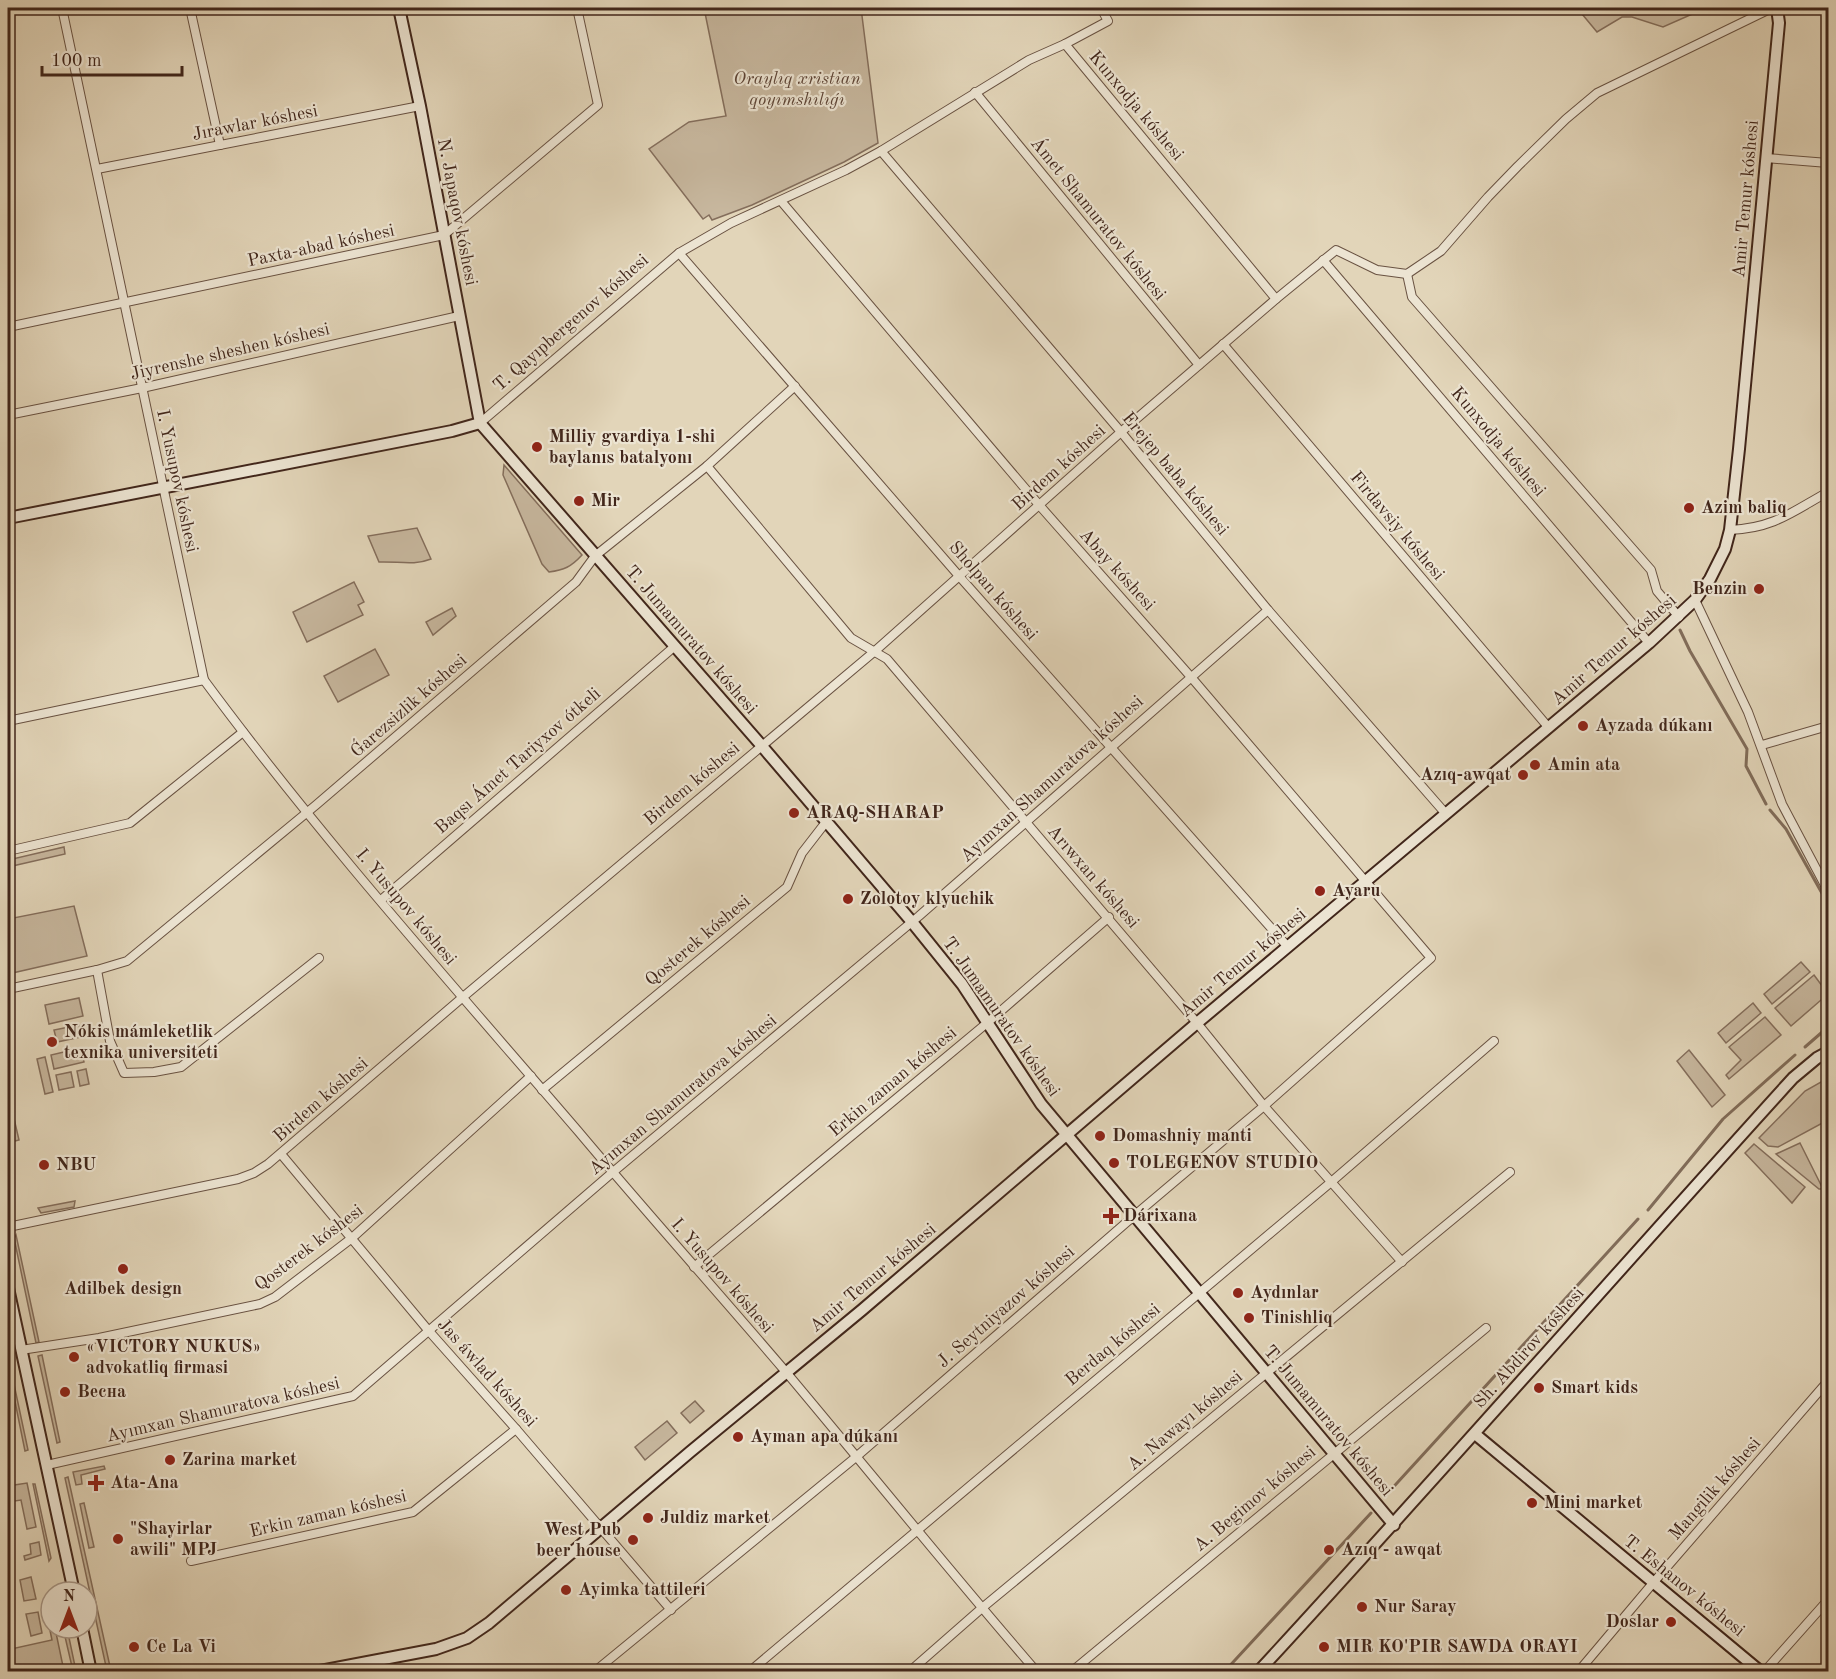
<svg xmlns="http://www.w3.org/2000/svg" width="1836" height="1679" viewBox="0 0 1836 1679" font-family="'Old Standard TT',serif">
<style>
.green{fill:#c7b79e;stroke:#846e5c;stroke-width:1.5}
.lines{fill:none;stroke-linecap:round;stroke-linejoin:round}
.stream{stroke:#816c59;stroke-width:3}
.street-casing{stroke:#695242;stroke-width:10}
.secondary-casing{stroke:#41261b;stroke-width:14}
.street{stroke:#ece4d2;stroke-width:8}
.secondary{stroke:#ece4d2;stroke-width:10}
.poi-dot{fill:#8f2418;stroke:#ece4d2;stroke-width:2}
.labels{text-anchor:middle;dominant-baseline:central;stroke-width:4.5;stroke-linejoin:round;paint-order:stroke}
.park-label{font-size:18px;font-style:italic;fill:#5c4335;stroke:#ece4d2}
.street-label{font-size:18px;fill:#41261b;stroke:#ece4d2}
.poi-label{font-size:18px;font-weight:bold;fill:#41261b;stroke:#ece4d2;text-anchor:start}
</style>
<rect width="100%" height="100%" fill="#e2d5b9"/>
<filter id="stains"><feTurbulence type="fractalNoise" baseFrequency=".00333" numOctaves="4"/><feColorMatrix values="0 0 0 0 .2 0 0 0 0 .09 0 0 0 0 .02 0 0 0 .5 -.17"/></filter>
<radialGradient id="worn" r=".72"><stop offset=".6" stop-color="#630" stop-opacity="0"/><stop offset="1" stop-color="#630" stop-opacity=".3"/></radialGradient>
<g class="green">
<path d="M704,8h157l17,135 -34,19 -92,43 -40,15 -3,-5 -6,4 -54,-70 40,-27 37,-6z"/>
<path d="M1577,8h129l-43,19 -31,-10h-10l-25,15z"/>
<path d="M504,465l78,90c-11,12 -18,15 -33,17l-7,-8 -39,-89z"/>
<path d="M417,528l14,31c-17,7 -34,2 -52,3l-11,-26z"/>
<path d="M354,582l10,20 -6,3 5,10 -56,27 -14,-30z"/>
<path d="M452,608l4,8 -23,19 -7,-13z"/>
<path d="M375,649l14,26 -51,27 -14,-26z"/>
<path d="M64,847l1,7 -57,13v-7z"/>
<path d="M74,906l13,50 -79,18v-55z"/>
<path d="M1801,962l9,10 -38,32 -8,-10z"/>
<path d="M1814,975l14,19 -37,32 -16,-18z"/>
<path d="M79,998l4,18 -34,8 -4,-19z"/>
<path d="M1753,1003l8,10 -35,30 -8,-10z"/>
<path d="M1765,1017l16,18 -52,44 -3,-4 15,-15 -12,-13z"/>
<path d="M79,1025l2,12 -24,5 -3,-12z"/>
<path d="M81,1048l3,14 -30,7 -3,-14z"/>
<path d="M1689,1050l36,45 -13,12 -35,-46z"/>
<path d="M45,1057l8,35 -8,2 -8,-35z"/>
<path d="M86,1069l3,15 -9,2 -3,-15z"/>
<path d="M71,1072l3,15 -15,3 -3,-15z"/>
<path d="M1828,1078v42l-50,27 -10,-1 -9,-8 46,-47z"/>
<path d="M8,1110h4l7,30 -8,2 -3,-17z"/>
<path d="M1800,1143l23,46h-4l-43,-35z"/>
<path d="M1754,1144l51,43 -13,16 -47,-50z"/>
<path d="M75,1201l-1,6 -33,6 -3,-5z"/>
<path d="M16,1235l23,107 -3,1 -22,-105z"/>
<path d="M42,1355l18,87 -3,1 -19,-87z"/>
<path d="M8,1356l20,94 -3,1 -17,-84z"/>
<path d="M695,1401l9,10 -14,12 -9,-10z"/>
<path d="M667,1421l10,12 -32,27 -10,-13z"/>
<path d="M104,1466l1,3 -24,6 1,9 -6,1 -3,-13z"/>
<path d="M68,1477l43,194h-4l-42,-193z"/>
<path d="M27,1483l9,44 -9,2 -6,-29 -13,2v-16z"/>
<path d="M33,1484h2l16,74 -2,3z"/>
<path d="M84,1503l10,44 -5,1 -9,-44z"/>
<path d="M39,1542l2,13 -16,5 -1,-4 7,-2 -1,-10z"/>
<path d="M31,1577l5,22 -12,2 -4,-21z"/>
<path d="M51,1610v18h4l9,43h-48l-5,-22 41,-9 -6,-29z"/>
<path d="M38,1612l4,21 -11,3 -5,-22z"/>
<path d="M63,1628h4l9,43h-3z"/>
</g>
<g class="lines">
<g class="stream">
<path d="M1680,630l10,21 57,98 -1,17 20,38"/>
<path d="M1770,810l16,19 42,75"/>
<path d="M1805,1047l23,-20"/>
<path d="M1648,1210l75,-91 72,-64"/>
<path d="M1387,1494l251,-275"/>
<path d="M1224,1672l147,-159"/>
</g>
<defs>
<g id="street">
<path d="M62,8l142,672c116,157 247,303 374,451 68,81 139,160 208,241 84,100 165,201 251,300"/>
<path d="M190,8l30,137"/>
<path d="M1065,44l211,255"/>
<path d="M975,92l224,273"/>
<path d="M881,151l240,281 147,178 178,204"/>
<path d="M1766,158l62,5"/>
<path d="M97,169l323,-63"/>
<path d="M679,253l280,323 329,371"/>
<path d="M1323,260l326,383"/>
<path d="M1407,274l5,23 239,273 6,21 22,26"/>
<path d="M8,327l436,-92 154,-130 -21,-97"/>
<path d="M1223,344l326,384"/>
<path d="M8,415l134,-27 317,-72"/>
<path d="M480,423l199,-170 52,-30 115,-53 35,-19 148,-91 36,-16 43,-23 -7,-13"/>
<path d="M707,466l144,172 36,21 310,364 67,83 138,156"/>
<path d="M1730,530c44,-2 62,-18 98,-38"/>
<path d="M1695,600l53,112 34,92 46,87"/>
<path d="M8,721l196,-41"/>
<path d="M1762,745l66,-19"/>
<path d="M8,851l122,-28 113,-91"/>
<path d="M381,900l294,-254"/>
<path d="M97,970l13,71 14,32 30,-1 27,-5 138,-109"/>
<path d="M8,989l89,-19 30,-9 189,-156 260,-223 19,-26 112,-90 88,-80"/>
<path d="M542,1090l245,-203 15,-34 24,-31"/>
<path d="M281,1154l147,176 88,99 155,181"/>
<path d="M8,1227l230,-48 16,-6 14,-9 195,-167 412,-346 246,-219 155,-133 60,-49 41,20 30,4 34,-23 47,-54 30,-31 48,-47 31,-26 175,-85"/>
<path d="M694,1267l293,-244 122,-106"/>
<path d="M21,1350l78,-12 161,-34 15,-7 77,-59 179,-162"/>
<path d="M47,1465l306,-69 260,-224 306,-256 349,-306"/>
<path d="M191,1561l222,-49 103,-83"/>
<path d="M594,1672l262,-215 279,-242 129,-109 167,-148 -240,-281 -151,-171 -259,-305"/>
<path d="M749,1672l581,-489 164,-142"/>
<path d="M909,1672l73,-64 528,-436"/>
<path d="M1071,1672l415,-344"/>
<path d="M1578,1672l75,-89 175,-202"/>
<path d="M1764,1672l64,-72"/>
</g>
<g id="secondary">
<path d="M399,8l21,98 60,317"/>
<path d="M480,423l281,322 151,177 50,62 79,120 353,421"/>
<path d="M8,518l444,-87 28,-8"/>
<path d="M8,1288l66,304"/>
<path d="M1475,1434l286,238"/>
<path d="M82,1628l9,44"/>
<path d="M315,1672l121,-23 31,-11 22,-15 201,-171 172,-142 335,-287 452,-380 46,-43 15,-21 15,-30 5,-19 9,-81 40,-426 -2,-15"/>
<path d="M1258,1672c181,-196 356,-397 535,-594l24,-20 11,-6"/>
</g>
</defs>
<use href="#street" class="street-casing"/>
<use href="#secondary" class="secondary-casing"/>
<use href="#street" class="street"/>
<use href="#secondary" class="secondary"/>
</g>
<g class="poi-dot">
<circle cx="537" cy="447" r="6"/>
<circle cx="579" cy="501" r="6"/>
<circle cx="1689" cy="508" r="6"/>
<circle cx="1759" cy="589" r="6"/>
<circle cx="1583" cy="726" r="6"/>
<circle cx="1535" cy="765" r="6"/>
<circle cx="1523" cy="775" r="6"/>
<circle cx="794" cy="813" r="6"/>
<circle cx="1320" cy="891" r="6"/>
<circle cx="848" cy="899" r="6"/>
<circle cx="52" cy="1042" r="6"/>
<circle cx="1100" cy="1136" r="6"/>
<circle cx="1114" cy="1163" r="6"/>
<circle cx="44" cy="1165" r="6"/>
<path d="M1108 1207h6v6h6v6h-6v6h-6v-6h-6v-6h6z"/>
<circle cx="123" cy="1269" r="6"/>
<circle cx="1238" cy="1293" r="6"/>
<circle cx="1249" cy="1318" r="6"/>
<circle cx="74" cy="1357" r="6"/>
<circle cx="1539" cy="1388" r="6"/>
<circle cx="65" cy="1392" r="6"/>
<circle cx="738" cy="1437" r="6"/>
<circle cx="170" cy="1460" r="6"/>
<path d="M93 1474h6v6h6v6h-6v6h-6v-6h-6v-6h6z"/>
<circle cx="1532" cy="1503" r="6"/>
<circle cx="648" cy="1518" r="6"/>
<circle cx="118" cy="1539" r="6"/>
<circle cx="633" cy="1540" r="6"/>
<circle cx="1329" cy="1550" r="6"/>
<circle cx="566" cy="1590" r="6"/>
<circle cx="1362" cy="1607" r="6"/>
<circle cx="1671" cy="1622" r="6"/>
<circle cx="134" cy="1647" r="6"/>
<circle cx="1324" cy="1647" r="6"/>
</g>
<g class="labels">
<g class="park-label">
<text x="797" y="79">Oraylıq xristian<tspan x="797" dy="21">qoyımshılıǵı</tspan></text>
</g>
<g class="street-label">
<text transform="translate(1136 106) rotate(50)">Kunxodja kóshesi</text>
<text transform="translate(255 123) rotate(-11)">Jırawlar kóshesi</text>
<text transform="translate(1746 199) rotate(-85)">Amir Temur kóshesi</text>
<text transform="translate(457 212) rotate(79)">N. Japaqov kóshesi</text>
<text transform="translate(1098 219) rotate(51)">Ámet Shamuratov kóshesi</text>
<text transform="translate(321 246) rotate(-12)">Paxta-abad kóshesi</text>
<text transform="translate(571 323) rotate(-41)">T. Qayıpbergenov kóshesi</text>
<text transform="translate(230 352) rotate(-13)">Jiyrenshe sheshen kóshesi</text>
<text transform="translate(1498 442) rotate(50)">Kunxodja kóshesi</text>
<text transform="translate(1059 468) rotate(-42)">Birdem kóshesi</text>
<text transform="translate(1175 474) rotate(50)">Erejep baba kóshesi</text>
<text transform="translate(177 481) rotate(78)">I. Yusupov kóshesi</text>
<text transform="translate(1397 526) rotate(50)">Firdavsiy kóshesi</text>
<text transform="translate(1117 570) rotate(48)">Abay kóshesi</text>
<text transform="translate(993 591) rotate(49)">Sholpan kóshesi</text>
<text transform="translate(691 640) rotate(49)">T. Jumamuratov kóshesi</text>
<text transform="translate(1614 650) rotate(-41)">Amir Temur kóshesi</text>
<text transform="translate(409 706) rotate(-41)">Ǵarezsizlik kóshesi</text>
<text transform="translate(518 761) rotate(-41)">Baqsı Ámet Tariyxov ótkeli</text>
<text transform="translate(1052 779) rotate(-42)">Ayımxan Shamuratova kóshesi</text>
<text transform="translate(692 784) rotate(-40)">Birdem kóshesi</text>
<text transform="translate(1093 877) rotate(49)">Arıwxan kóshesi</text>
<text transform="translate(406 907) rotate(50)">I. Yusupov kóshesi</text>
<text transform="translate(698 941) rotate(-40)">Qosterek kóshesi</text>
<text transform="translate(1243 963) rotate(-40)">Amir Temur kóshesi</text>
<text transform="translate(1001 1017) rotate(55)">T. Jumamuratov kóshesi</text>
<text transform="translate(893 1082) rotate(-40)">Erkin zaman kóshesi</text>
<text transform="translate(683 1095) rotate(-40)">Ayımxan Shamuratova kóshesi</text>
<text transform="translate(321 1100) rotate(-41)">Birdem kóshesi</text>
<text transform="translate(309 1248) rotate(-37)">Qosterek kóshesi</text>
<text transform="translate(722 1276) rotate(49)">I. Yusupov kóshesi</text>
<text transform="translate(873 1278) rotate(-40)">Amir Temur kóshesi</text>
<text transform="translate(1006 1307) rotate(-41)">J. Seytniyazov kóshesi</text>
<text transform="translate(1113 1345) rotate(-40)">Berdaq kóshesi</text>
<text transform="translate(1529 1348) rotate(-48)">Sh. Abdirov kóshesi</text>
<text transform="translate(487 1373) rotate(48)">Jas áwlad kóshesi</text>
<text transform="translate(223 1410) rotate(-13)">Ayımxan Shamuratova kóshesi</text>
<text transform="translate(1185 1421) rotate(-40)">A. Nawayı kóshesi</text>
<text transform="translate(1328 1421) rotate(50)">T. Jumamuratov kóshesi</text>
<text transform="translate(1715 1489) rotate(-49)">Mangilik kóshesi</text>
<text transform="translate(1255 1499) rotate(-40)">A. Begimov kóshesi</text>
<text transform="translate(328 1514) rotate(-13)">Erkin zaman kóshesi</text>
<text transform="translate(1684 1586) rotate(39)">T. Eshanov kóshesi</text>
</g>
<g class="poi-label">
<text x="549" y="437">Milliy gvardiya 1-shi<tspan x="549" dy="21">baylanıs batalyonı</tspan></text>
<text x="591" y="501">Mir</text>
<text x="1701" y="508">Azim baliq</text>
<text x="1747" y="589" text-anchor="end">Benzin</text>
<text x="1595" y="726">Ayzada dúkanı</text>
<text x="1547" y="765">Amin ata</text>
<text x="1511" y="775" text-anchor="end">Azıq-awqat</text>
<text x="806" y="813">ARAQ-SHARAP</text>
<text x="1332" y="891">Ayaru</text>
<text x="860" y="899">Zolotoy klyuchik</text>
<text x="64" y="1032">Nókis mámleketlik<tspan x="64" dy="21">texnika universiteti</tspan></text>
<text x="1112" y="1136">Domashniy manti</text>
<text x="1126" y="1163">TOLEGENOV STUDIO</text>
<text x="56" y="1165">NBU</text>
<text x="1123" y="1216">Dárixana</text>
<text x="123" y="1289" text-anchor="middle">Adilbek design</text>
<text x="1250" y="1293">Aydınlar</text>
<text x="1261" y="1318">Tinishliq</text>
<text x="86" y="1347">«VICTORY NUKUS»<tspan x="86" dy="21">advokatliq firmasi</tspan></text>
<text x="1551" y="1388">Smart kids</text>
<text x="77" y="1392">Весна</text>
<text x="750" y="1437">Ayman apa dúkanı</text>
<text x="182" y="1460">Zarina market</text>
<text x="110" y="1483">Ata-Ana</text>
<text x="1544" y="1503">Mini market</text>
<text x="660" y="1518">Juldiz market</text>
<text x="130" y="1529">"Shayirlar<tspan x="130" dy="21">awili" MPJ</tspan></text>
<text x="621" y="1530" text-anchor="end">West Pub<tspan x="621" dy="21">beer house</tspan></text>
<text x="1341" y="1550">Azıq - awqat</text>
<text x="578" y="1590">Ayimka tattileri</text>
<text x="1374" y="1607">Nur Saray</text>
<text x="1659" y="1622" text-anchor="end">Doslar</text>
<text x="146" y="1647">Ce La Vi</text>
<text x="1336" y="1647">MIR KO'PIR SAWDA ORAYI</text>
</g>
</g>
<rect width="1836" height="1679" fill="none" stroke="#e2d5b9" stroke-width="30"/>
<rect x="9" y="9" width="1818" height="1661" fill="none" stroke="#41261b" stroke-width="3"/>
<rect x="15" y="15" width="1806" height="1649" fill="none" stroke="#41261b" stroke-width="1.5"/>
<g transform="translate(69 1610)"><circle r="28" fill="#ece4d2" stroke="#a89889" stroke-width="1.5"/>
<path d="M0-4.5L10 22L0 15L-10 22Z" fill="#8f2418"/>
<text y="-9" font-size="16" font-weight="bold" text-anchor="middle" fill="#41261b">N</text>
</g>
<path d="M42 66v9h140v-9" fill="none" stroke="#41261b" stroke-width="3"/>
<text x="51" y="66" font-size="18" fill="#41261b" stroke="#ece4d2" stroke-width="4.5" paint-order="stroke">100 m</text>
<rect width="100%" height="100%" filter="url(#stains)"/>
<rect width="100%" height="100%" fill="url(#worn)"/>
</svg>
